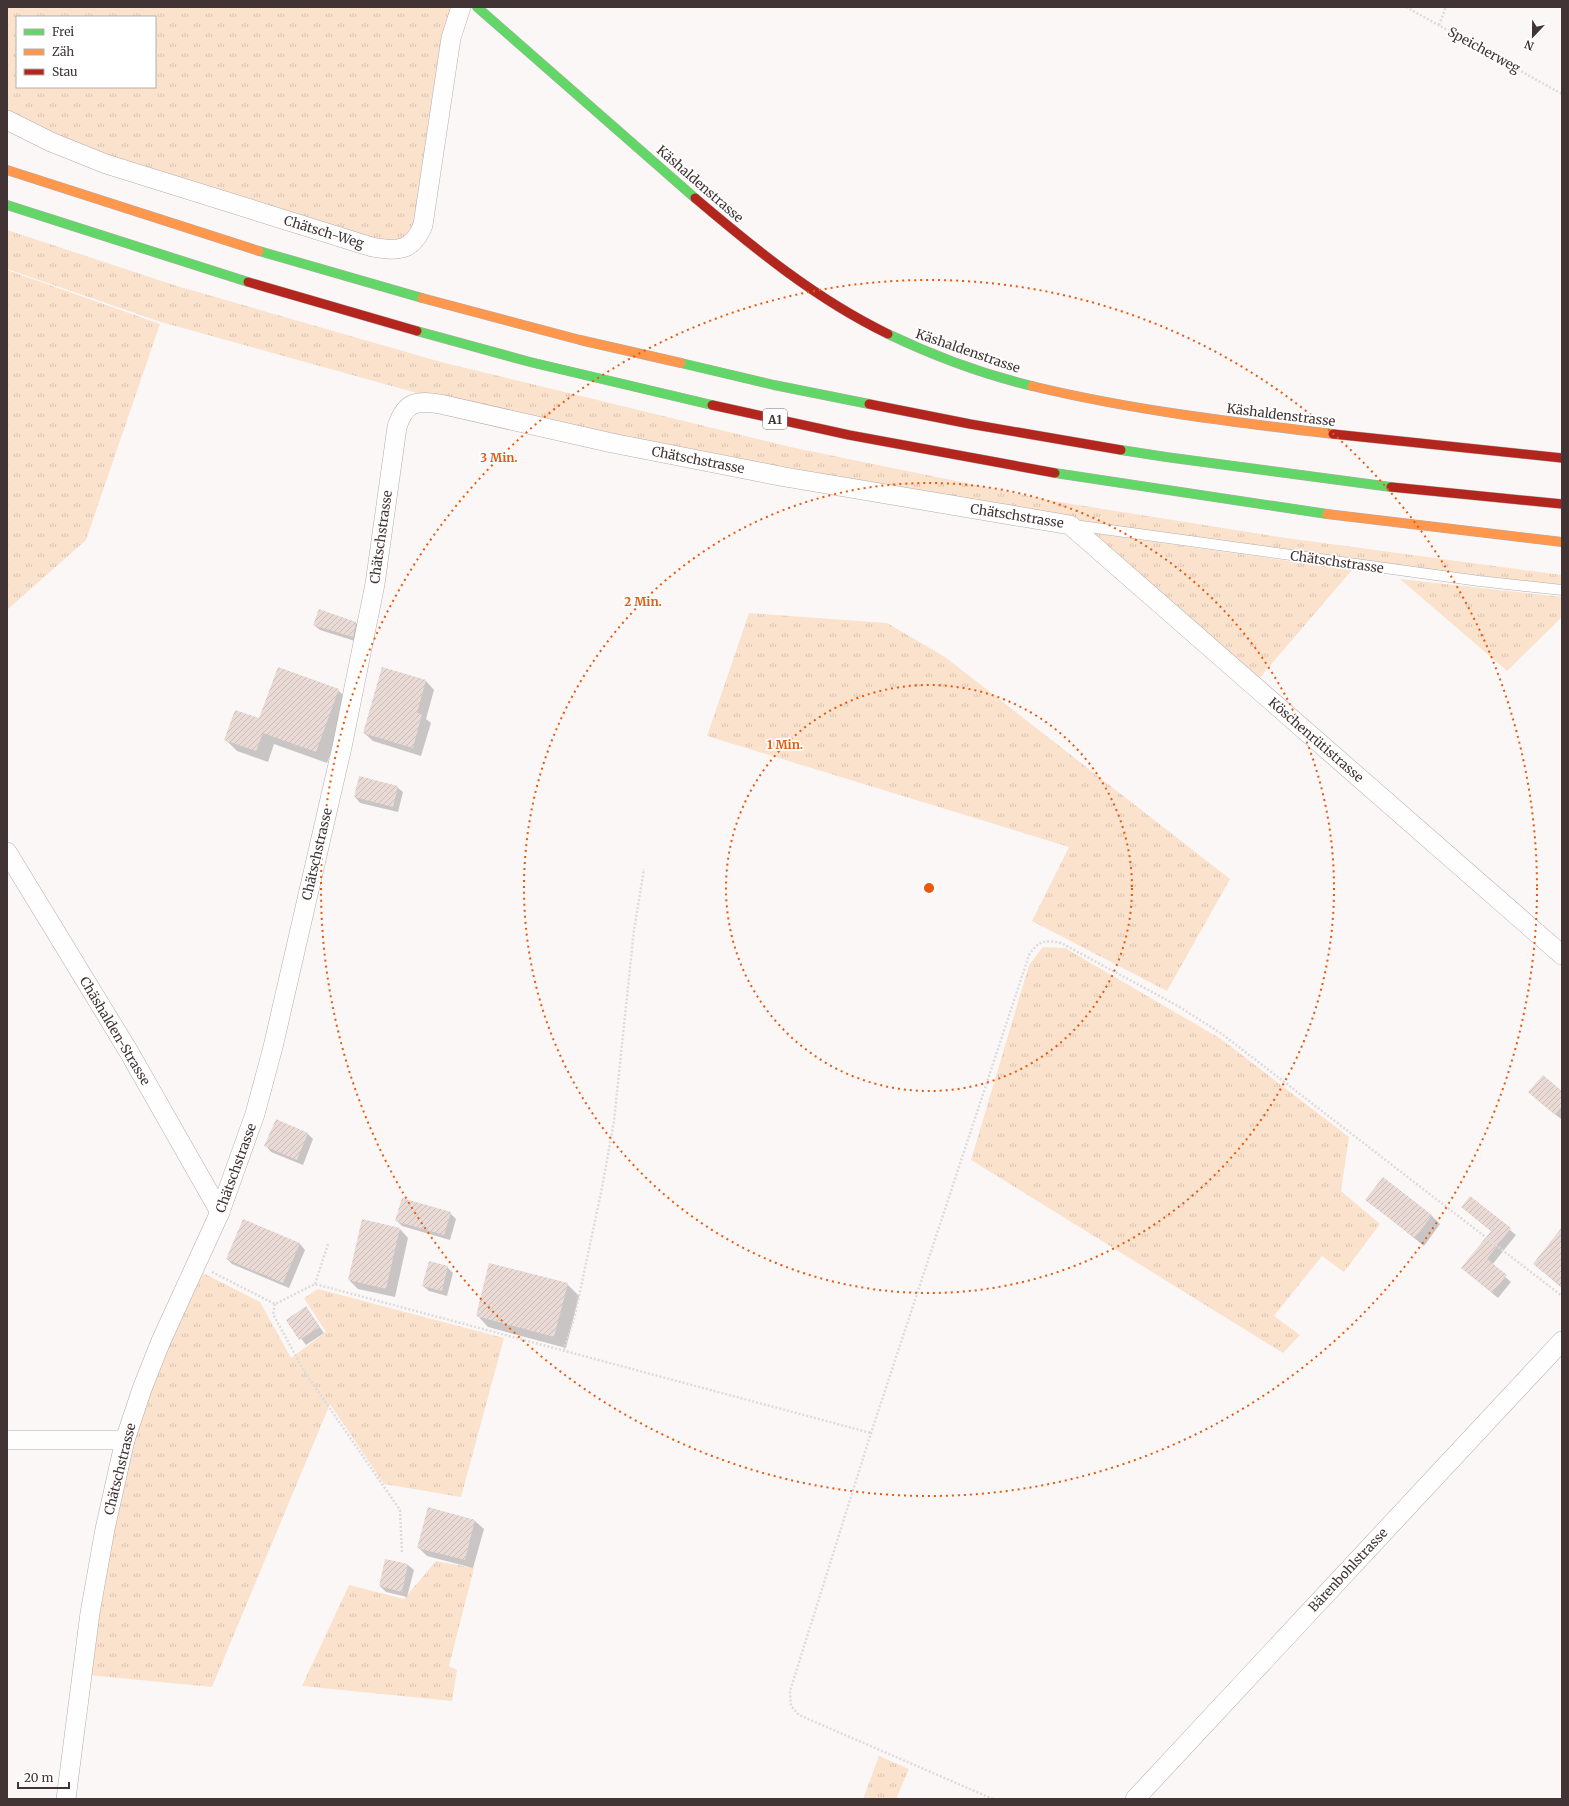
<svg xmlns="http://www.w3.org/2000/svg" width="1569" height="1806" viewBox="0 0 1569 1806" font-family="Merriweather,serif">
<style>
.grass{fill:url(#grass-tufts);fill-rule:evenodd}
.shadow{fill:#0003}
.building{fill:url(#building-hatch)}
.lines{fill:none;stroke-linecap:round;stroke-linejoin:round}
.lane-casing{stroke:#b4acac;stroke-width:11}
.street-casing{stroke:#b4acac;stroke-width:20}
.fast-casing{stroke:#b4acac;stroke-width:10}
.slow-casing{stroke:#b4acac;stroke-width:10}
.jam-casing{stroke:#b4acac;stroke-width:10}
.path{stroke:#dddbdb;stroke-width:2.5;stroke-dasharray:2 2;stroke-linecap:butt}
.lane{stroke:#fffefe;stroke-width:10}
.street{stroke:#fffefe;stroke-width:19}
.fast{stroke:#63d668;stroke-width:9}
.slow{stroke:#ff974d;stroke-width:9}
.jam{stroke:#b3261e;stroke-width:9}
.ring{fill:none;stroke:#e8590c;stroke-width:2;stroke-dasharray:2 4}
.labels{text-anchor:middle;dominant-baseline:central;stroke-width:3.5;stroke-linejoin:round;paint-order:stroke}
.shield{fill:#fff;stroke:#7b7172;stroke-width:1}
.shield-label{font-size:12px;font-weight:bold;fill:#423435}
.street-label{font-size:13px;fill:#423435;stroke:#fff}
.centre{fill:#e8590c;stroke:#fff;stroke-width:2}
.ring-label{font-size:12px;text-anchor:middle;font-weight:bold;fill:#e8590c;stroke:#fff;stroke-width:3.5;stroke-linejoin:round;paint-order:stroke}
</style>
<defs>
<pattern id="grass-tufts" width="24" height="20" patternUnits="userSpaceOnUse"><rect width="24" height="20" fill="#fae2cd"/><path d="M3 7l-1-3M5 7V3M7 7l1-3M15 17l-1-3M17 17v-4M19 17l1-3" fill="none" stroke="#d8c2b1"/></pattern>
<pattern id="building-hatch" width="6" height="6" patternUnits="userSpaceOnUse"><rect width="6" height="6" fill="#eadad5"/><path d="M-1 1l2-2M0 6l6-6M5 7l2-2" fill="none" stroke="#cabcb7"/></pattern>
</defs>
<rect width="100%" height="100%" fill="#fcf7f7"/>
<g class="grass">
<path d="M7,7h444l1,6 -33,212 -11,14 -21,8 -259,-83 -63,-25 -58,-29zM17,17h138v70h-138z"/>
<path d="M7,230l170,56 264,76 354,86 258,53 233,37 276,37v10l-158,-18 -244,-33 -329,-53 -179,-36 -235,-52 -256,-71 -154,-53z"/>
<path d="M7,270l153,54 -74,216 -79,70z"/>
<path d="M1092,533l260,37 -96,112z"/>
<path d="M1400,579l162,18v20l-55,54z"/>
<path d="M749,613l138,10 58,34 285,222 -63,112 -135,-70 37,-74 -362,-111z"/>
<path d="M1043,947l22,1 156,91 128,98 -8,54 39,33 -36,48 -22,-16 -48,60 26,19 -17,18 -312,-193 58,-195z"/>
<path d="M199,1271l61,31 31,56 35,-26 -22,-34 14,-9 186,49 -43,159 -77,-13 -54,-80 -118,283 -124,-12 42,-235z"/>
<path d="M436,1561l38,7 -25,98 8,4 -5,31 -150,-15 47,-101 55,14z"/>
<path d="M879,1756l30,13 -13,30h-33z"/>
</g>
<g class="shadow">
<path d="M356,623l5,6 -3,13 -38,-12 -6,-5z"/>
<path d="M426,681l8,9 -8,29 5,4 -10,33 -48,-15 -9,-8z"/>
<path d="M338,690l12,12 -23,61 -53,-19 -6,18 -31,-11 -11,-11 34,-20z"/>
<path d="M397,787l6,5 -5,20 -38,-9 -5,-6z"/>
<path d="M1562,1092v26l-1,1 -26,-21z"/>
<path d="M276,1121l32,13 5,5 -10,26 -32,-13 -5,-6z"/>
<path d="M1470,1197l46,38 -24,30 19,17 -13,16 -30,-25 24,-41 -30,-25z"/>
<path d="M1367,1200l65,16 8,8 -16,22z"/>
<path d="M450,1213l6,6 -6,21 -48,-14 -6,-6z"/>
<path d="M244,1220l56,24 5,6 -16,38 -57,-24 -5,-5z"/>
<path d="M400,1229l8,9 -13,59 -37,-8 -9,-9z"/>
<path d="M1562,1229v59l-28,-24z"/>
<path d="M447,1267l6,6 -6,23 -18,-5 -6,-5z"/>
<path d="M567,1284l12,12 -13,52 -78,-21 -11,-12z"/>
<path d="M306,1308l18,25 -18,12 -19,-25z"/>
<path d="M475,1521l9,8 -11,39 -46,-12 -9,-9z"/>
<path d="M386,1560l22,5 6,5 -7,27 -21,-5 -6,-6z"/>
</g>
<g class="building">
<path d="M319,609l37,13 -3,15 -40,-12z"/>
<path d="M278,667l61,22 -23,63 -53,-19 -7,18 -32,-11 11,-30 24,8z"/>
<path d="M382,667l44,13 -9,33 5,1 -9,34 -50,-15z"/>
<path d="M359,776l39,10 -5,21 -39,-10z"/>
<path d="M1543,1075l19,16v15l-7,9 -27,-23z"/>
<path d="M276,1119l32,14 -11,27 -33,-14z"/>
<path d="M1383,1177l49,38 -17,23 -50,-38z"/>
<path d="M1470,1196l41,32 -24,31 20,16 -15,18 -31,-25 30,-37 -30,-24z"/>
<path d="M402,1198l49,14 -7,23 -49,-14z"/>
<path d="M243,1219l57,24 -17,40 -57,-24z"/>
<path d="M362,1219l38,9 -14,61 -38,-9z"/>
<path d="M1562,1227v60l-29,-23z"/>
<path d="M429,1261l19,5 -6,25 -20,-5z"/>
<path d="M489,1263l79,20 -14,54 -78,-21z"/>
<path d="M306,1306l14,21 -21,13 -13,-20z"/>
<path d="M428,1507l47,13 -10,40 -48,-12z"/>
<path d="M385,1559l23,5 -6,28 -23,-6z"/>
</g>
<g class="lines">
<defs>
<path id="lane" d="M1074,525l405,56 83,9"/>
<g id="street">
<path d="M7,120l44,22 55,22 266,83c26,5 41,4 51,-22l28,-187 10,-31"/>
<path d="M7,852l122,200 91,160"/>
<path d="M7,1440h118"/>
<path d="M66,1799l24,-186 15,-84 20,-89 17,-51 19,-48 59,-129 35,-98 18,-67 69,-300 33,-163 22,-157c8,-25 19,-27 43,-23l172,39 173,34 285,48 492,430"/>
<path d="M1135,1799l427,-458"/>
</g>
<g id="fast">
<path d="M477,7l218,191"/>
<path d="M7,205l241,77"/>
<path d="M259,251l163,47"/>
<path d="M417,331l113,31 182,43"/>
<path d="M888,334c46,22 94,40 144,52"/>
<path d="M681,363l93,22 95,19"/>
<path d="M1121,450l45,7 225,30"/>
<path d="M1055,473l272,41"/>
</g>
<g id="slow">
<path d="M7,170l252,81"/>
<path d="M422,298l158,42 101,23"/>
<path d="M1032,386c99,24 200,36 301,48"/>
<path d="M1327,514l235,28"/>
</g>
<g id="jam">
<path d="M695,198c60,51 121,101 193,136"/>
<path d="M248,282l169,49"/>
<path d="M869,404l101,20 151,26"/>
<path d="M712,405l137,30 206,38"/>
<path d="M1333,434l229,24"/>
<path d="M1391,487l171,17"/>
</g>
</defs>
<use href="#lane" class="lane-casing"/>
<use href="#street" class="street-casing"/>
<use href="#fast" class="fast-casing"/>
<use href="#slow" class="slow-casing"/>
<use href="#jam" class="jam-casing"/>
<g class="path">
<path d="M1406,7l156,87"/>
<path d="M1439,25l7,-18"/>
<path d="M212,1272l63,32 40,-20 556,149"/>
<path d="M315,1284l13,-40"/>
<path d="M275,1304l-2,10 31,57 96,139 2,43"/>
<path d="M564,1350l11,-35 27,-127 12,-67 20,-191 10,-61"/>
<path d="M993,1799l-194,-84 -8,-9 -1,-15 81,-258 158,-478c10,-15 15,-15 32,-12l117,63 44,28 340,262"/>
</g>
<use href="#lane" class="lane"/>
<use href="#street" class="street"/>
<use href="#fast" class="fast"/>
<use href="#slow" class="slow"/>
<use href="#jam" class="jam"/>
</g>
<g class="ring">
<circle cx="929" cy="888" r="203"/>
<circle cx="929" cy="888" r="405"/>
<circle cx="929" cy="888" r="608"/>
</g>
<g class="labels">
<rect class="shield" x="763" y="409" width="24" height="20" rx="3"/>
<g class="shield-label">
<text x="775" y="419">A1</text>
</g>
<g class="street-label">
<text transform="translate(1484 50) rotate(29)">Speicherweg</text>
<text transform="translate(700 184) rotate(41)">Käshaldenstrasse</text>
<text transform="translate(324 232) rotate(17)">Chätsch-Weg</text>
<text transform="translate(968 351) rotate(19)">Käshaldenstrasse</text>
<text transform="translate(1281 415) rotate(7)">Käshaldenstrasse</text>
<text transform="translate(698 460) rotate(11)">Chätschstrasse</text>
<text transform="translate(1017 516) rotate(9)">Chätschstrasse</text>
<text transform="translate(381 537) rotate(-82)">Chätschstrasse</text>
<text transform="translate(1337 562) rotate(8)">Chätschstrasse</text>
<text transform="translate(1316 740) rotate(41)">Köschenrütistrasse</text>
<text transform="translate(317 854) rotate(-77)">Chätschstrasse</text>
<text transform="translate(115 1031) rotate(59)">Chäshalden-Strasse</text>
<text transform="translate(236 1168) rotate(-70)">Chätschstrasse</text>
<text transform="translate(120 1469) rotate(-76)">Chätschstrasse</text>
<text transform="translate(1348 1570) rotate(-47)">Bärenbohlstrasse</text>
</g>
</g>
<circle cx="929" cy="888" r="6" class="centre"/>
<g class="ring-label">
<text x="499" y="462">3 Min.</text>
<text x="643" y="606">2 Min.</text>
<text x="785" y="749">1 Min.</text>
</g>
<rect width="1569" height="1806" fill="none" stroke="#423435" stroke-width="16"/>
<rect x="16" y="16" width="140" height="72" fill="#ffffff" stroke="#b3aeae"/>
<rect x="24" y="29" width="20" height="6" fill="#63d668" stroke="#b3aeae"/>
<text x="52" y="36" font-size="12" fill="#423435">Frei</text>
<rect x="24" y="49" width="20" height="6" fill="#ff974d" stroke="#b3aeae"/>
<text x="52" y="56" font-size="12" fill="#423435">Zäh</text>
<rect x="24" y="69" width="20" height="6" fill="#b3261e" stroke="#b3aeae"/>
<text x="52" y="76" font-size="12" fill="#423435">Stau</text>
<g transform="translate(1533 36) rotate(202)" stroke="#ffffff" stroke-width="3" paint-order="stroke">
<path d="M0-3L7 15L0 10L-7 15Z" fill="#423435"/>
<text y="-6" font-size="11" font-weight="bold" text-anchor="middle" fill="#423435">N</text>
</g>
<path d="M18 1782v6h51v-6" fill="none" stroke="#423435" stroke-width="2"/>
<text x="24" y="1782" font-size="12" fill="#423435" stroke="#ffffff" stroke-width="3" paint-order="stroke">20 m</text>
</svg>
